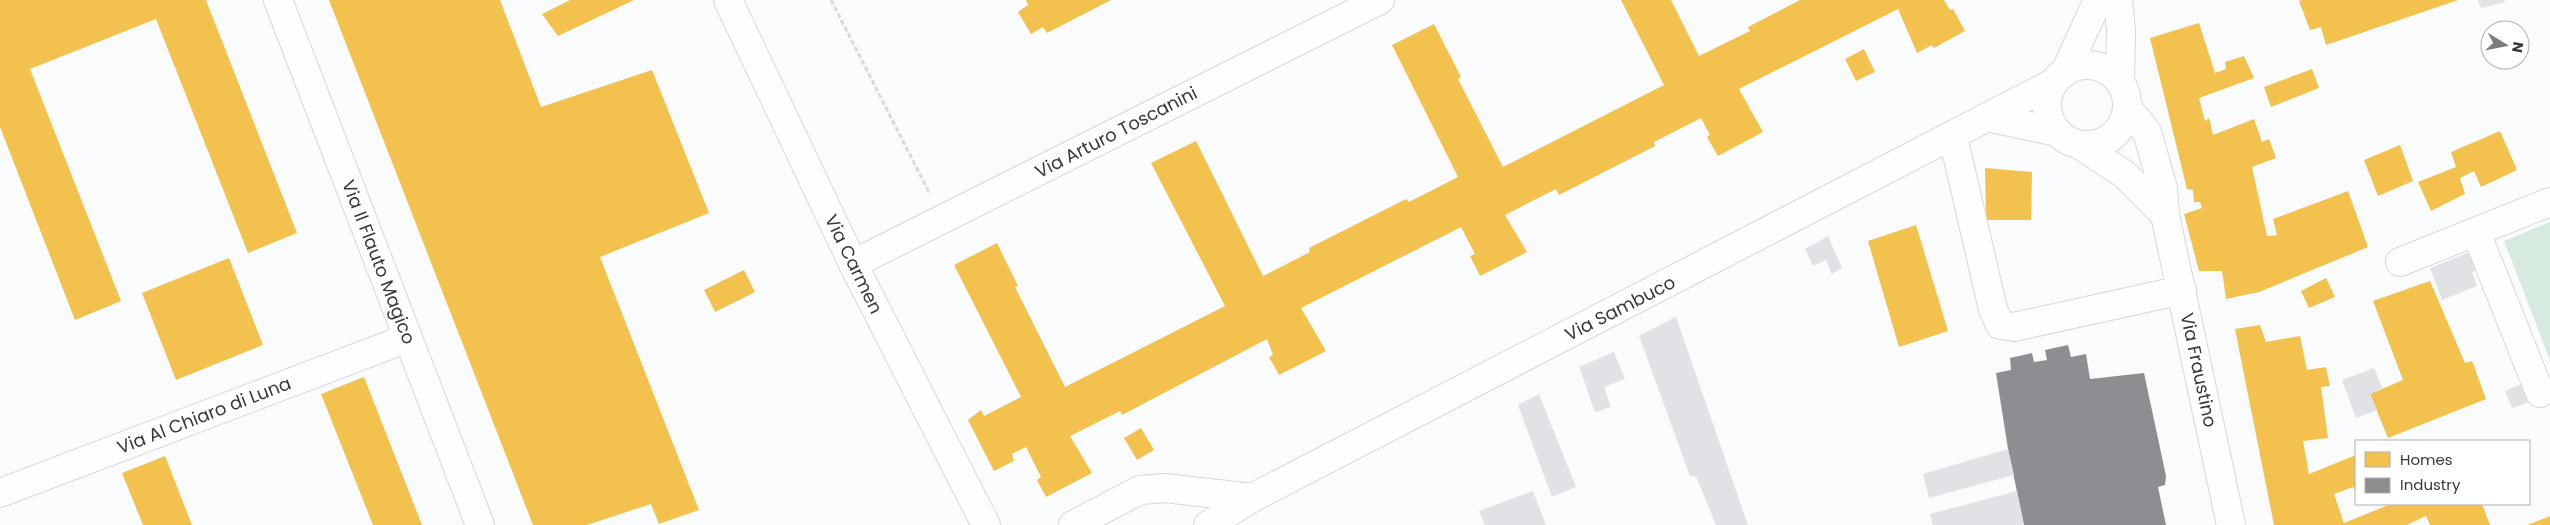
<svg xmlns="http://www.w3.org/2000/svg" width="2550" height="525" viewBox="0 0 2550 525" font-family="Poppins,sans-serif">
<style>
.green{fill:#d6eadf}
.homes{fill:#f2c14e}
.industry{fill:#8d8d92}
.building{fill:#e1e2e5}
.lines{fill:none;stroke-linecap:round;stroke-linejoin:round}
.minor-casing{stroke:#d6d7da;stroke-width:30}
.path{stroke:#dadadc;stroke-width:3;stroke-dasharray:5 2.5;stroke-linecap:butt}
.minor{stroke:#fefeff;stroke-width:28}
.labels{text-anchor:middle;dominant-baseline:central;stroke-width:5;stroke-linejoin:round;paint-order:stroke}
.street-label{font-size:18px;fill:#36383b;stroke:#fff}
</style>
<rect width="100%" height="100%" fill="#fafbfd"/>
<path class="green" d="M2550,222v138l-46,-119z"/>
<g class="homes">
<path d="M0,0h206l91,233 -49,20 -92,-234 -126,50 91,232 -46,19 -75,-193z"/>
<path d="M329,0h171l41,107 111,-37 57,143 -109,44 99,253 -40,14 -8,-20 -64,21h-54z"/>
<path d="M570,0h64l-76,36 -16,-22z"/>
<path d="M1026,0h85l-64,33 -4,-6 -12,7 -13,-22 10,-7z"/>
<path d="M1621,0h50l28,56 51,-25 -2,-4 52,-27h144l6,10 3,-1 12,22 -31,17 -2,-3 -15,8 -19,-44 -159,80 24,43 -45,24 -11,-19 3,-2 -9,-17 -47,24 1,4 -96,49 -3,-6 -51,26 22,37 -47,24 -10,-20 5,-2 -14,-27 -160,81 25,43 -47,24 -10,-18 4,-2 -6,-16 -145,76 -2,-4 -50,25 22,37 -46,24 -9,-17 4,-3 -15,-30 -14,7 2,7 -20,10 -26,-51 13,-10 3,6 37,-19 -67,-132 43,-22 21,43 -3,1 50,100 160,-81 -74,-143 45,-22 67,135 47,-24 -1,-4 97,-49 3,3 49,-25 -66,-132 42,-21 27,53 -3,2 45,88 161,-82z"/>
<path d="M2302,0h156l-132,45 -5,-18 -11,3 -11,-29z"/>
<path d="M2199,23l16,50 11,-4 -1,-7 19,-6 10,22 -55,20 6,23 4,-3 4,17 41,-16 8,23 7,-3 7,19 -24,9 15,69 10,-1 -4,-16 75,-28 20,56 -109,45 -33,7 -4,-28h-23l-15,-57 18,-6 -2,-6h-6l-1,-12 -6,-1 -37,-151z"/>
<path d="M1864,49l11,23 -19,9 -11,-22z"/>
<path d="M2312,69l7,19 -48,19 -7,-20z"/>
<path d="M2500,131l17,39 -36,17 -7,-16 -14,7 5,16 -34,17 -13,-29 38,-15 -5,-15z"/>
<path d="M2400,145l13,36 -35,15 -14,-36z"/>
<path d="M1985,168l47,4 -1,48h-45z"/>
<path d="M1916,225l32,106 -49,16 -31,-106z"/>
<path d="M229,258l34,87 -87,35 -34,-87z"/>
<path d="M744,270l11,22 -40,20 -11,-22z"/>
<path d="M2326,278l9,19 -26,11 -8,-17z"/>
<path d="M2430,281l35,82 7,-2 14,38 -98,39 -18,-44 33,-14 -30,-79z"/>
<path d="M2260,325l6,17 34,-6 7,34 19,-3 4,19 -9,1 7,51 -25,3 6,33 47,-19v36l-3,-4 -19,7 10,29 47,-19h91l8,21h-60l-4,-9 -19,9h-133l-39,-196z"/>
<path d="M364,377l58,148h-49l-52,-131z"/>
<path d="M1141,428l13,22 -17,10 -13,-22z"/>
<path d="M165,456l27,69h-49l-21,-52z"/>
<path d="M2550,516v9h-23z"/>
</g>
<path class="industry" d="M2068,345l3,12 15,-3 4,25 54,-6 22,103 -1,9 -7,2 8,38h-142l-16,-76 -12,-76 15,-3 -1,-12 22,-5 2,9 13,-2 -2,-10z"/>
<g class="building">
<path d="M2478,0h26l1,2 -24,6z"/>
<path d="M1828,236l14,32 -10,6 -6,-14 -13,6 -8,-17z"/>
<path d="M2470,252l6,19 -4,1 5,14 -35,14 -12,-32z"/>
<path d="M1676,317l72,208h-32l-20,-49h-6l-51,-140z"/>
<path d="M1614,352l11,27 -21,8 7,20 -16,5 -16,-45z"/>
<path d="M2374,368l9,21 -13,5 7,16 -21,8 -14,-38z"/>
<path d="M2531,380l7,19 -26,9 -7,-17z"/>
<path d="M1539,394l37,93 -24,10 -34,-92z"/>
<path d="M2008,449l6,26 -85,23 -6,-24z"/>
<path d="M1533,491l13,34h-61l-6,-14z"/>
<path d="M2017,491l7,34h-91l-3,-11z"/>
</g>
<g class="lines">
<defs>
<g id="minor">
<path d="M278,0l202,525"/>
<path d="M728,0l125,264 133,261"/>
<path d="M2118,0l3,31 -1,52"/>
<circle cx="2087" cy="105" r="40"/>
<path d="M2065,72l33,-72"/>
<path d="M2127,107l20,25 16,56 2,27 66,310"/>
<path d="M1987,117l70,15"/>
<path d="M1953,137l40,172 7,16 14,2 168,-37"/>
<path d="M2080,145l44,29 41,41"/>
<path d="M2476,232l64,161"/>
<path d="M2400,262l150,-60"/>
<path d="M853,264l527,-264"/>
<path d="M0,493l408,-155"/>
<path d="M1073,525l67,-35 25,-2 87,10"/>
<path d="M1208,525l44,-27 803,-416"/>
</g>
</defs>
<use href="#minor" class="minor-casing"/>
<path class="path" d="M831,0l99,194"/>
<use href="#minor" class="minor"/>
</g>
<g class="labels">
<g class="street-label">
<text transform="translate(1116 132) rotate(-27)">Via Arturo Toscanini</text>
<text transform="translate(379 262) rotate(69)">Via Il Flauto Magico</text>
<text transform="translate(854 264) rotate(64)">Via Carmen</text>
<text transform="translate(1620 308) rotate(-27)">Via Sambuco</text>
<text transform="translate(2199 370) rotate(78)">Via Fraustino</text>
<text transform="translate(204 415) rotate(-21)">Via Al Chiaro di Luna</text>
</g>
</g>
<rect x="2355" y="440" width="175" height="65" fill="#ffffff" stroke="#afafb1"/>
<rect x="2365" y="452" width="25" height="15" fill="#f2c14e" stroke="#afafb1"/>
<text x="2400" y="465" font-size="15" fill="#36383b">Homes</text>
<rect x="2365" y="478" width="25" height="15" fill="#8d8d92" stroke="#afafb1"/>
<text x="2400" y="490" font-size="15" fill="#36383b">Industry</text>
<g transform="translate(2505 45) rotate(100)"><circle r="24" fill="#ffffff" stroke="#afafb1"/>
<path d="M0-4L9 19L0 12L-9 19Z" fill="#7b7c7f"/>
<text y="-8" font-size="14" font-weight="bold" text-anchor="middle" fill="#36383b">N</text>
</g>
</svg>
